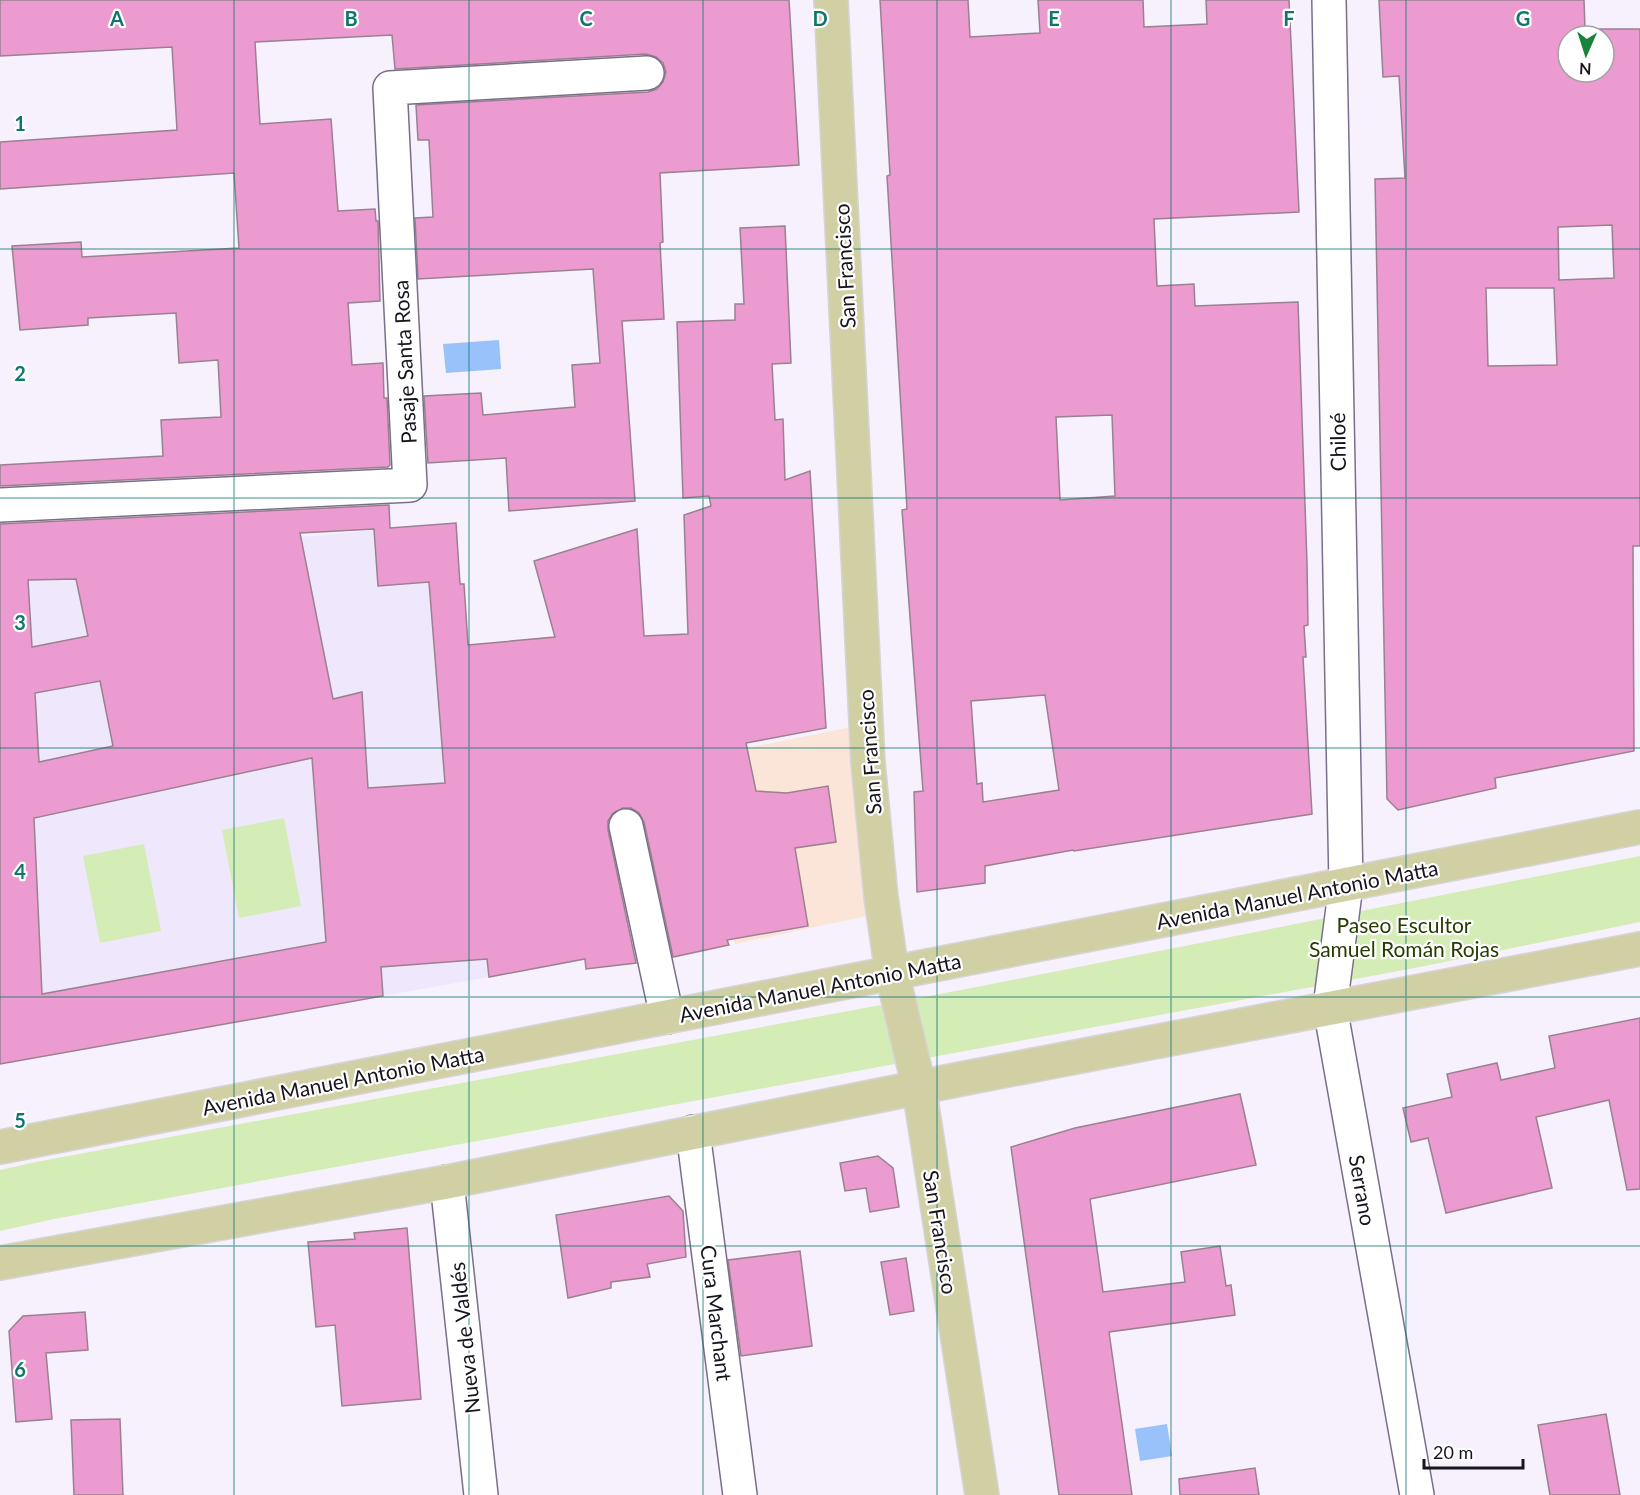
<svg xmlns="http://www.w3.org/2000/svg" width="1640" height="1495" viewBox="0 0 1640 1495" font-family="Lato,sans-serif">
<style>
.commercial{fill:#fbe5d8}
.built{fill:#efe7fc}
.green{fill:#d4edb7}
.water{fill:#99c1fa}
.building{fill:#eb9bcf;stroke:#9b8090;stroke-width:1.5;fill-rule:evenodd}
.lines{fill:none;stroke-linecap:round;stroke-linejoin:round}
.minor-casing{stroke:#796f88;stroke-width:36}
.major-casing{stroke:#d5d5d6;stroke-width:36}
.minor{stroke:#fff;stroke-width:33}
.major{stroke:#d1d0a5;stroke-width:33}
.grid{fill:none;stroke:#0f766e;stroke-width:1.5;stroke-opacity:0.55}
.labels{text-anchor:middle;dominant-baseline:central;stroke-width:4.5;stroke-linejoin:round;paint-order:stroke}
.street-label{font-size:21px;fill:#18141e;stroke:#fff}
.park-label{font-size:21px;fill:#273c00;stroke:#fff}
.grid-label{font-size:20px;text-anchor:middle;font-weight:bold;fill:#0f766e;stroke:#fff;stroke-width:4.5;stroke-linejoin:round;paint-order:stroke}
</style>
<rect width="100%" height="100%" fill="#f6f1fd"/>
<path class="commercial" d="M852,727l15,189 -132,28 -39,-186z"/>
<path class="built" d="M456,523l4,57 4,4 17,221 -6,1 14,171 -489,87v-514l170,-1z"/>
<g class="green">
<path d="M284,818l17,88 -62,12 -17,-88z"/>
<path d="M144,844l17,87 -61,12 -17,-87z"/>
<path d="M1640,856v66l-220,45 -1366,252 -54,12v-61l36,-8 920,-171z"/>
</g>
<g class="water">
<path d="M499,340l2,29 -55,4 -3,-29z"/>
<path d="M1167,1424l5,32 -32,5 -5,-32z"/>
</g>
<g class="building">
<path d="M0,0h789l10,165 -139,8 3,69 -3,1 4,76 -42,2 13,180 -126,10 -3,-53 -78,5 -4,-67 57,-3 2,22 92,-8 -3,-42 28,-2 -7,-94 -175,10 -3,-61 18,-1 -4,-77h-11l-2,-35 232,-13 9,-3 6,-7 3,-10 -3,-9 -7,-6 -10,-3 -251,15 -3,-34 -137,7 5,82 71,-5 7,92 37,-2 1,12h2l2,80 -32,2 4,62 31,-2 1,35h3l3,67 -2,2 -388,19v-21l163,-9 -2,-36 60,-3 -3,-57 -39,3 -3,-50 -88,5v7l-68,5 -8,-84 69,-4 1,15 157,-9 -5,-75 -234,16v-47l177,-12 -5,-83 -172,9z"/>
<path d="M880,0h88l2,37 70,-4 -2,-33h105l1,27 63,-3 -1,-24h83l10,212 -145,7 3,67 37,-2 1,22 103,-4 9,261 1,62 -4,1 2,31h-3l9,157 -238,37 -1,-1 -88,16v17l-68,9 -3,-100 9,-1 -21,-281 5,-1 -20,-333 3,-1zM1112,415l3,81 -55,4 -4,-83zM1045,695l14,95 -76,12 -1,-19 -5,1 -6,-83z"/>
<path d="M1379,0h205l1,29h55v517h-7l1,205 -139,27 1,10 -98,22 -11,-11 -12,-620 30,-1 -6,-102 -16,1zM1568,36h36v36h-36zM1612,225l2,53 -55,2 -1,-53zM1486,288h68l3,77 -69,1z"/>
<path d="M785,226l6,137 -19,1 3,56 8,-1 2,61 25,-9 16,257 -80,15 10,48 31,2 41,-7 8,56 -41,6 13,78 -81,14 2,5 -56,12 -29,-135 -5,-9 -8,-5h-8l-10,5 -5,8v9l28,133 -50,6 -1,-10 -96,18 -2,-18 -106,8 2,29 -383,68v-540l389,-19 1,23 66,-5 4,61h4l4,61 87,-8 -21,-76 103,-32 7,107 44,-2 -4,-119 27,-9 -2,-10 -26,2 -6,-176 58,-2v-16h9l-4,-76zM374,529l4,57 51,-4 16,201 -77,5 -6,-96 -29,7 -33,-166zM76,579l12,57 -56,11 -4,-67zM100,681l13,65 -74,16 -4,-69zM312,758l14,184 -284,52 -8,-176z"/>
<path d="M1640,1018v171l-13,1 -18,-90 -73,17 16,71 -106,25 -18,-75 -17,4 -8,-34 49,-11 -5,-23 50,-11 4,17 54,-12 -6,-32z"/>
<path d="M1240,1094l16,71 -166,34 13,93 82,-10 -4,-30 39,-6 6,40 5,-1 4,30 -126,17 23,163h-73l-48,-348 64,-19z"/>
<path d="M878,1156l15,12 6,39 -29,5 -4,-24 -21,3 -5,-28z"/>
<path d="M669,1196l14,15 3,46 -39,7 3,13 -39,5v6l-43,10 -12,-83z"/>
<path d="M407,1228l14,171 -79,7 -7,-81 -19,2 -8,-85 47,-3 -1,-6z"/>
<path d="M800,1251l12,95 -71,10 -13,-96z"/>
<path d="M906,1258l8,53 -24,4 -9,-53z"/>
<path d="M85,1312l3,38 -42,3 6,66 -36,3 -7,-91 14,-15z"/>
<path d="M1606,1414l14,81h-70l-12,-70z"/>
<path d="M120,1419l3,76h-49l-3,-75z"/>
<path d="M1255,1468l4,27h-79l-1,-16z"/>
</g>
<g class="lines">
<defs>
<g id="minor">
<path d="M1329,0l17,885 -16,122 87,488"/>
<path d="M0,505l410,-20 -20,-397 257,-15"/>
<path d="M626,826l41,191"/>
<path d="M693,1132l47,363"/>
<path d="M447,1182l34,313"/>
</g>
<g id="major">
<path d="M831,0l37,763 13,134 11,76 27,114 63,408"/>
<path d="M0,1147l1640,-320"/>
<path d="M0,1263l447,-81 519,-104 674,-129"/>
</g>
</defs>
<use href="#minor" class="minor-casing"/>
<use href="#major" class="major-casing"/>
<use href="#minor" class="minor"/>
<use href="#major" class="major"/>
</g>
<path class="grid" d="M234,0v1495M469,0v1495M703,0v1495M937,0v1495M1171,0v1495M1406,0v1495M0,249h1640M0,498h1640M0,748h1640M0,997h1640M0,1246h1640"/>
<g class="labels">
<g class="street-label">
<text transform="translate(844 266) rotate(-93)">San Francisco</text>
<text transform="translate(404 362) rotate(-93)">Pasaje Santa Rosa</text>
<text transform="translate(1337 442) rotate(-91)">Chiloé</text>
<text transform="translate(869 752) rotate(-94)">San Francisco</text>
<text transform="translate(1297 894) rotate(-11)">Avenida Manuel Antonio Matta</text>
<text transform="translate(820 987) rotate(-11)">Avenida Manuel Antonio Matta</text>
<text transform="translate(343 1080) rotate(-11)">Avenida Manuel Antonio Matta</text>
<text transform="translate(1363 1190) rotate(80)">Serrano</text>
<text transform="translate(941 1232) rotate(81)">San Francisco</text>
<text transform="translate(717 1313) rotate(83)">Cura Marchant</text>
<text transform="translate(464 1338) rotate(-96)">Nueva de Valdés</text>
</g>
<g class="park-label">
<text x="1404" y="924">Paseo Escultor<tspan x="1404" dy="24">Samuel Román Rojas</tspan></text>
</g>
</g>
<g class="grid-label">
<text x="117" y="26">A</text>
<text x="351" y="26">B</text>
<text x="586" y="26">C</text>
<text x="820" y="26">D</text>
<text x="1054" y="26">E</text>
<text x="1289" y="26">F</text>
<text x="1523" y="26">G</text>
<text x="20" y="131">1</text>
<text x="20" y="381">2</text>
<text x="20" y="630">3</text>
<text x="20" y="879">4</text>
<text x="20" y="1128">5</text>
<text x="20" y="1377">6</text>
</g>
<g transform="translate(1586 54) rotate(183)"><circle r="28" fill="#ffffff" stroke="#a3a1a5" stroke-width="1.5"/>
<path d="M0-4.5L10 22L0 15L-10 22Z" fill="#18833a"/>
<text y="-9" font-size="16" font-weight="bold" text-anchor="middle" fill="#18141e">N</text>
</g>
<path d="M1424 1459v9h99v-9" fill="none" stroke="#18141e" stroke-width="3"/>
<text x="1433" y="1459" font-size="18" fill="#18141e" stroke="#ffffff" stroke-width="4.5" paint-order="stroke">20 m</text>
</svg>
